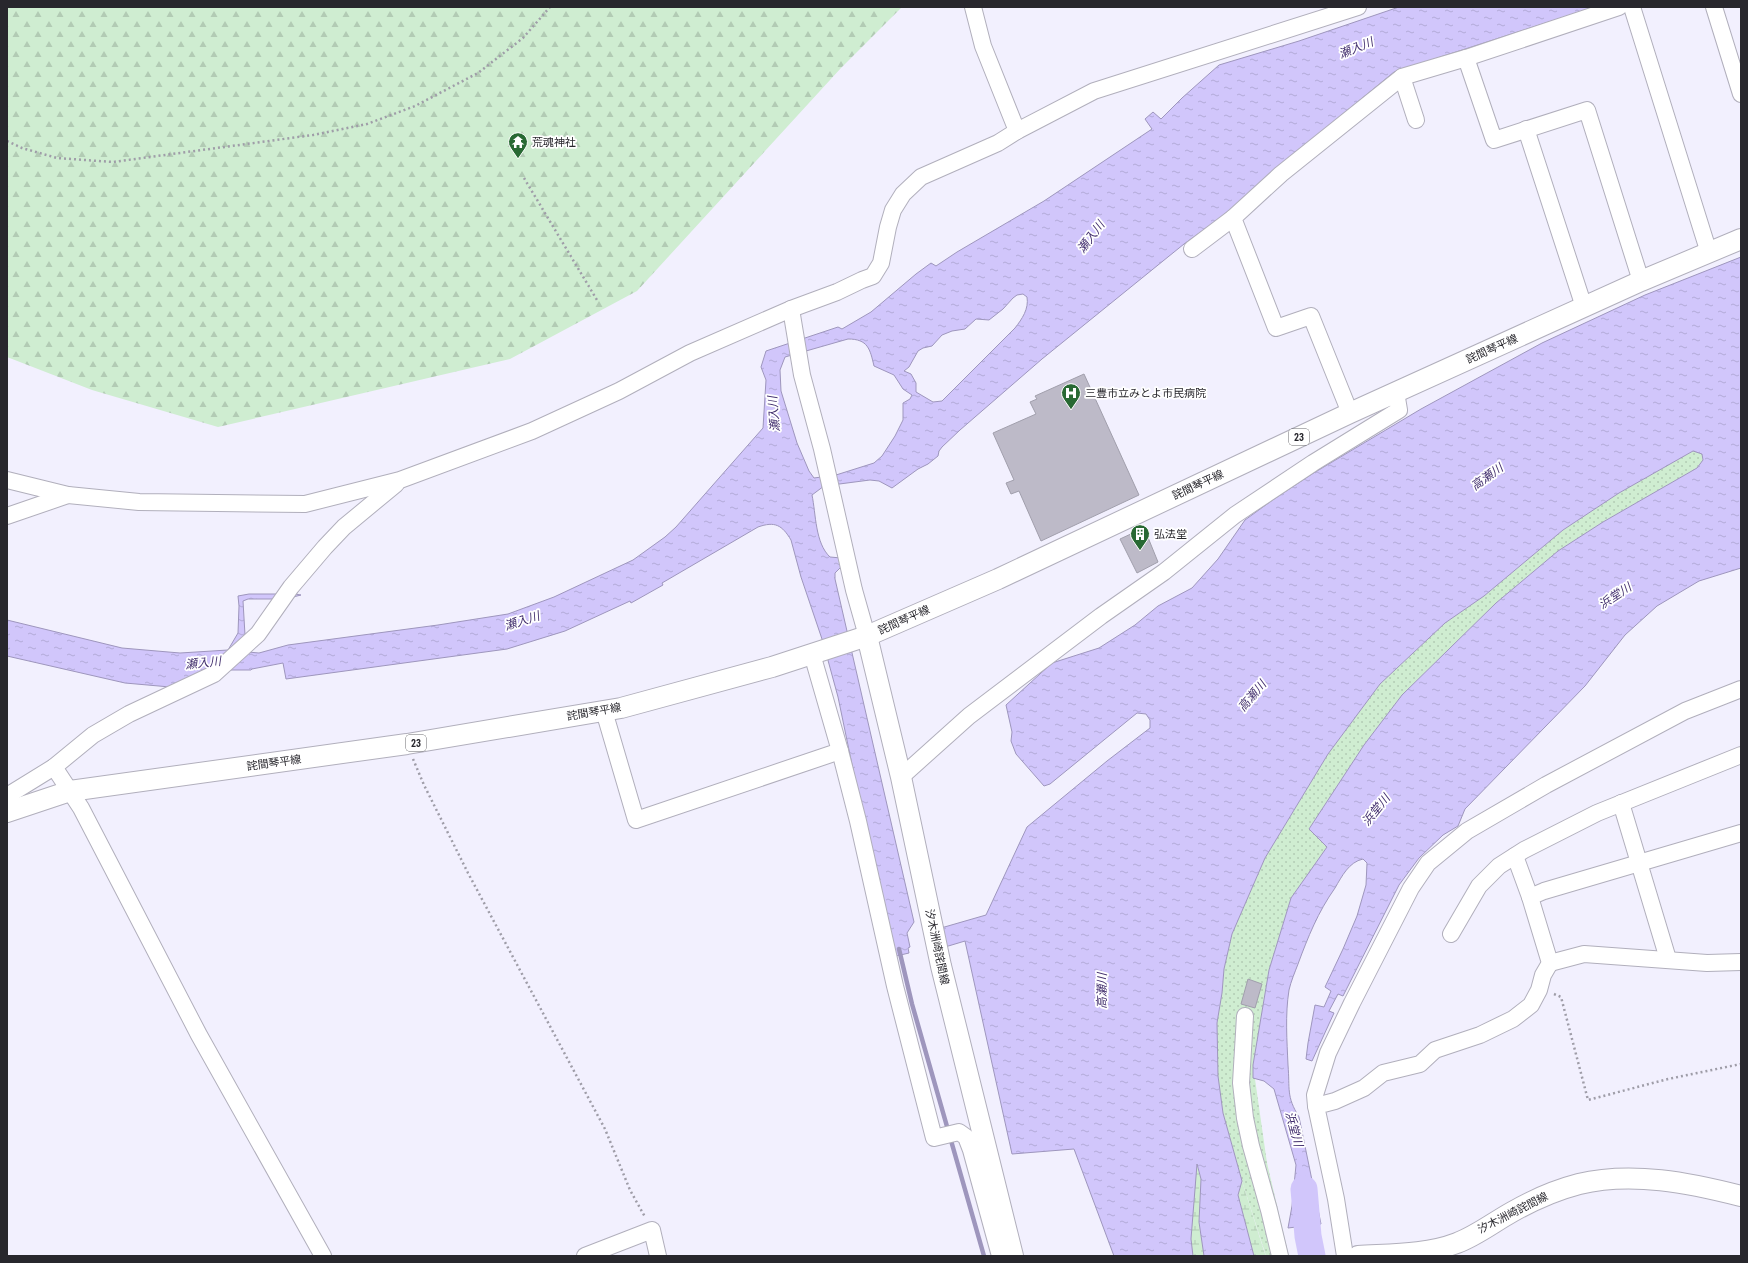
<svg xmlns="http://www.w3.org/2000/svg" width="1748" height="1263" viewBox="0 0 1748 1263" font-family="'Roboto Condensed','Noto Sans JP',sans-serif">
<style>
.grass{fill:url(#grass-dots)}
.forest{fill:url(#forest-firs)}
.wetland{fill:url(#wetland-marsh)}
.water{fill:url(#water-ripples);stroke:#9e96bd;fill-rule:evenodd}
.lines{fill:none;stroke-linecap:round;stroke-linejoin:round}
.stream{stroke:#9e96bd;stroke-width:4.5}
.river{stroke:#d1c6fb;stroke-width:27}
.building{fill:#bdbac8;stroke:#a19fac}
.minor-casing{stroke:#b1afbc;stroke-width:18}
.major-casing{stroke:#b1afbc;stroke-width:22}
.path{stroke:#9f9da8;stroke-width:2.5;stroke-dasharray:2 3;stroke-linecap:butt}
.minor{stroke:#fff;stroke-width:16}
.major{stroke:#fff;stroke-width:20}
.labels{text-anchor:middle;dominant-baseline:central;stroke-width:3.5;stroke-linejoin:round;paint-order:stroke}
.shield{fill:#fff;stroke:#68686c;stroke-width:1}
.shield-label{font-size:10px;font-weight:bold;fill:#28272d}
.poi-label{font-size:11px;fill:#28272d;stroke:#fff;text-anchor:start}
.street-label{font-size:11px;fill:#28272d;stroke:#fff}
.water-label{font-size:12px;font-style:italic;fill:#44316f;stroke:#fff}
</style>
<defs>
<pattern id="grass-dots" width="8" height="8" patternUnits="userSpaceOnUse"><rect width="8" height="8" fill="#cfedd1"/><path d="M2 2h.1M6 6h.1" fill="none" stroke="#b2cbb4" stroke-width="1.8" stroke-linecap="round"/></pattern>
<pattern id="forest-firs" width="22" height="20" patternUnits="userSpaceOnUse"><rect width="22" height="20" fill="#cfedd1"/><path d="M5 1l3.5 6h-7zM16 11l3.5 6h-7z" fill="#b2cbb4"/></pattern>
<pattern id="wetland-marsh" width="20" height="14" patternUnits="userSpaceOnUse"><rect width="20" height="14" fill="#cfedd1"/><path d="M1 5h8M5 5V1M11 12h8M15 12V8" fill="none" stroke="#b2cbb4"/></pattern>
<pattern id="water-ripples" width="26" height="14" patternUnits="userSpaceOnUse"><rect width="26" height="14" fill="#d1c6fb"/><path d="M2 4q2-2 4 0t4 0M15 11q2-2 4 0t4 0" fill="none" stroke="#b3aad7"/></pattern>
</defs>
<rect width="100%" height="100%" fill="#f2f0fe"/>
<path class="grass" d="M1693,451l9,3 1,6 -6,8 -94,54 -45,29 -62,52 -94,92 -38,50 -55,84 18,18 -36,51 -22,72 -16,95 14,98 22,93h-23l-24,-75 -19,-68 -5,-37 -1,-53 5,-30 2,-24 8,-35 33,-76 63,-104 52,-70 65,-61 39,-27 79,-66 56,-37z"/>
<path class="forest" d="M7,7h895l-61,61 -204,223 -127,68 -292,68 -126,-37 -85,-33z"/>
<g class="wetland">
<path d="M1196,1163l5,16 -2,43 5,34h-11l-2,-17z"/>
<path d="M1242,1181l22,70 2,5h-12l-16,-61z"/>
</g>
<g class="water">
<path d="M1399,7h196l-201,65 -90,74 -81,70 -39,28 -142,115 -82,71 -18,17 -3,4 -1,5 -10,8 -10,5 -26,19 -13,-7 -9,-1 -46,6 -12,9c4,19 3,48 18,62l11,1 1,8 -7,7v6l79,343 -7,11 3,14 -2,1 1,5 -17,4 -54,-260 -15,-55 -22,-65 -10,-37c-9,-15 -16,-19 -33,-13l-96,56 1,2 -32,18 -1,-2 -65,30 -58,18 -221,30 -3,-16 -31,6 -1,1h-46l-35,17 -45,-4 -118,-27v-36l115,28 58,5 48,-3 10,-17 1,-27 -1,-10 11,-2h46l6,1 -16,4h-37l-5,2 2,34 -8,16 22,2 29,-8 150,-20 70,-11 46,-17 79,-37 32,-23 11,-10 87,-99 3,-48 -5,-13 5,-16 72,-24 4,2 29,-17 45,-38 15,-11 5,3 21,-14 87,-51 108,-72 -7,-10 8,-7 8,7 21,-21 37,-33 80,-24zM1023,294l4,3c2,12 -5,22 -12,31l-73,73 -9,1 -17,-10v-9l-5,-9 -7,-3 5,-4 9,-16 5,-3 9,-2 10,-11 10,-4 13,-2 11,-10 13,1 14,-11 10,-11 4,-3zM848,339c20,0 22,10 26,27l20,9 9,14 9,6 -2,4 -7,4v17l-8,16 -13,20 -8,7 -38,12 -22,3 -5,-7 -12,-28 -16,-52 -1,-21 5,-13z"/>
<path d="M1741,257v311l-42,13 -42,25 -32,29 -40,51 -120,123 -7,17 -15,9 -24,23 -20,27 -56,111 -5,-2 -9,17 5,2 -22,48 -6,-2 2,-16 7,-38 9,2 7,-16 -6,-4 18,-38 14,-33 9,-31 1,-22 -4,-4c-14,3 -21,17 -28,29 -17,24 -27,49 -37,76 -3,8 -7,17 -9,26 -4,25 -2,51 -1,75 2,24 -2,31 11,52l22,107 -33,4 4,-22 4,-41 -22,-76 -10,-8 -11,-3v-13l16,-95 22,-72 36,-51 -18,-18 55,-84 38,-50 94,-92 62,-52 45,-29 94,-54 6,-8 -1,-6 -9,-3 -74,42 -56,37 -79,66 -39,27 -65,61 -52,70 -63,104 -33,76 -8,35 -2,24 -5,30 1,53 5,37 19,68 -4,14 16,61h-50l-5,-34 2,-43 -4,-15 -6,75 2,17h-79l-40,-107 -62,5 -47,-213 -20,6 -4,-19 45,-13 41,-88 80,-66 43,-33v-8l-4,-6 -9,-1 -87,71 -6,2 -28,-32 -5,-13 1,-9 -6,-27 46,-42 47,-15 36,-23 23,-19 34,-18 26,-29 27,-39 29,-21 38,-25 109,-65 121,-66 103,-48z"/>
</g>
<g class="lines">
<path class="stream" d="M899,949l13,55 72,252"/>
<path class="river" d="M1304,1189l4,47 4,20"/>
</g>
<g class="building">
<path d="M1084,374l55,121 -98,46 -22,-50 -8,3 -5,-11 8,-3 -21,-47 43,-19 -6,-12 7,-3 -2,-3z"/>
<path d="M1133,533l3,7 11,-5 11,27 -21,11 -17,-34z"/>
<path d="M1248,979l14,5 -7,24 -14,-4z"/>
</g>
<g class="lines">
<defs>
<g id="minor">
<path d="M973,7l10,39 34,85"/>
<path d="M1632,7l77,246"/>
<path d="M1714,7l27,87"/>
<path d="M1466,58l28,82 93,-30 54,171"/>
<path d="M1402,77l14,43"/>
<path d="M1526,129l58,178"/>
<path d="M1192,249l41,-31"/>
<path d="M791,309l11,66 20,74 32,141 13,46"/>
<path d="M1350,413l-39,-97 -35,12 -43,-110 48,-44 121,-97 64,-19 153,-51"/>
<path d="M7,480l61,15 71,7 166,2 95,-24 132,-49 87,-40 71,-38 101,-44 46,-17 25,-12 11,-4 8,-13 7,-36 5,-17 10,-16 18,-17 77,-34 19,-12 77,-40 264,-84"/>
<path d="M7,516l61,-21"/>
<path d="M604,711l32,109 204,-69 -28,-97"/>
<path d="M840,751l18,70 37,165 39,152 25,-6 7,5 5,13 29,106"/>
<path d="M54,767l27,41 118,227 124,221"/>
<path d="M901,777l68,-61 132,-100 63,-44 71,-57 78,-52 86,-53 -3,-18"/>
<path d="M7,796l47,-29 39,-32 36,-21 85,-40 44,-40 33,-47 34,-40 19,-20 52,-43"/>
<path d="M1621,803l47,156"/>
<path d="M1515,856l15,41"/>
<path d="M1451,934l28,-48 20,-20 25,-16 73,-37 144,-58"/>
<path d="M1550,963l34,-9 123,9 34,-1"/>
<path d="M1245,1016l-4,67 4,35 6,28 18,64 11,46"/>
<path d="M1316,1106l-1,-11 13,-42 24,-50 59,-115 17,-25 39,-32 79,-46 139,-74 56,-22"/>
<path d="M585,1256l67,-26 6,26"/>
<path d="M1345,1256l-9,-57 -20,-93 19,-5 29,-13 19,-15 37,-9 15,-14 45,-15 33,-16 18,-14 8,-15 4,-15 7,-12 -20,-66 14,-6 197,-58"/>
</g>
<g id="major">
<path d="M867,636l34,141 40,189 72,290"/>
<path d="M7,812l63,-21 337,-47 214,-36 151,-41 95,-31 131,-57 352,-166 291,-132 100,-42"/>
<path d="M1358,1256c32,-2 68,-1 99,-13 19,-7 37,-21 55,-31 21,-12 44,-22 67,-28 53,-13 111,-1 162,12"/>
</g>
</defs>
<use href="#minor" class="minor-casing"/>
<use href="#major" class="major-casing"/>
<g class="path">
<path d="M7,141l15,7 35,10 56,4 200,-27 54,-11 48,-18 63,-33 45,-35 27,-31"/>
<path d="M524,178l73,122"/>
<path d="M413,759l11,26 44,88 137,256 25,61 15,27"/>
<path d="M1554,994l7,3 27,103 80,-21 73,-15"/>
</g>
<use href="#minor" class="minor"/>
<use href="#major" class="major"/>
</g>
<defs>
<symbol id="temple-pin" viewBox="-11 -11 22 30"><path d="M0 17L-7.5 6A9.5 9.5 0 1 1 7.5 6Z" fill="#286933" stroke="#fff"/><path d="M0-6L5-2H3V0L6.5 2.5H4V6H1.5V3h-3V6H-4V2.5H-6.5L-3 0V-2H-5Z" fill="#fff"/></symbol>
<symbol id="hospital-pin" viewBox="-11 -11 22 30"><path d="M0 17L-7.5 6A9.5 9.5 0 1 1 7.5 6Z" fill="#286933" stroke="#fff"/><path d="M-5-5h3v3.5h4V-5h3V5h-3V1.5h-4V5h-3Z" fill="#fff"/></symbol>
<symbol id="building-pin" viewBox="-11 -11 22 30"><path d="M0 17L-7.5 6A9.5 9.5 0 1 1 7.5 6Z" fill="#286933" stroke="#fff"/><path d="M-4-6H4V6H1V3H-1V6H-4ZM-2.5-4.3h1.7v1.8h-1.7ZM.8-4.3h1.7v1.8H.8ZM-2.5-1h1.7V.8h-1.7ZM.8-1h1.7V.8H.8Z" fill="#fff"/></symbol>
</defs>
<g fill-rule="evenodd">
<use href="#temple-pin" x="507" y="131" width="22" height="30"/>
<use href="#hospital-pin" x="1060" y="382" width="22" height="30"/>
<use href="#building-pin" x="1129" y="523" width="22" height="30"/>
</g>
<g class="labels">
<g class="shield">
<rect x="1289" y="429" width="20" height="16" rx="3"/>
<rect x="406" y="735" width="20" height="16" rx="3"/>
</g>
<g class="shield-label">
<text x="1299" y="437">23</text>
<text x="416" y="743">23</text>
</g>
<g class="poi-label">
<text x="532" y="142">荒魂神社</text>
<text x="1085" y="393">三豊市立みとよ市民病院</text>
<text x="1154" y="534">弘法堂</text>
</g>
<g class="street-label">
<text transform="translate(1492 349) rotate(-24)">詫間琴平線</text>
<text transform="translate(1198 485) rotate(-25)">詫間琴平線</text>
<text transform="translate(904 620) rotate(-24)">詫間琴平線</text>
<text transform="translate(594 712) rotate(-10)">詫間琴平線</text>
<text transform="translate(274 763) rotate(-8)">詫間琴平線</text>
<text transform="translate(937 947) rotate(78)">汐木洲崎詫間線</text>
<text transform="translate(1513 1213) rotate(-27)">汐木洲崎詫間線</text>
</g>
<g class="water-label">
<text transform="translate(1356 48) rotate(-22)">瀬入川</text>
<text transform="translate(1091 237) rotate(-53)">瀬入川</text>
<text transform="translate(774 414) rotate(-95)">瀬入川</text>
<text transform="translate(1487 477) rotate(-36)">高瀬川</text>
<text transform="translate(1615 596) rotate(-33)">浜堂川</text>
<text transform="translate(522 621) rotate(-18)">瀬入川</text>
<text transform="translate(203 663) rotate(-6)">瀬入川</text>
<text transform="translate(1252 696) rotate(-50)">高瀬川</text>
<text transform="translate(1376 810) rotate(-51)">浜堂川</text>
<text transform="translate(1102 991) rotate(-89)">高瀬川</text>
<text transform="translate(1294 1129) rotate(75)">浜堂川</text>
</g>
</g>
<rect width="1748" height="1263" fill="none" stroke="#28272d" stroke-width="16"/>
</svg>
